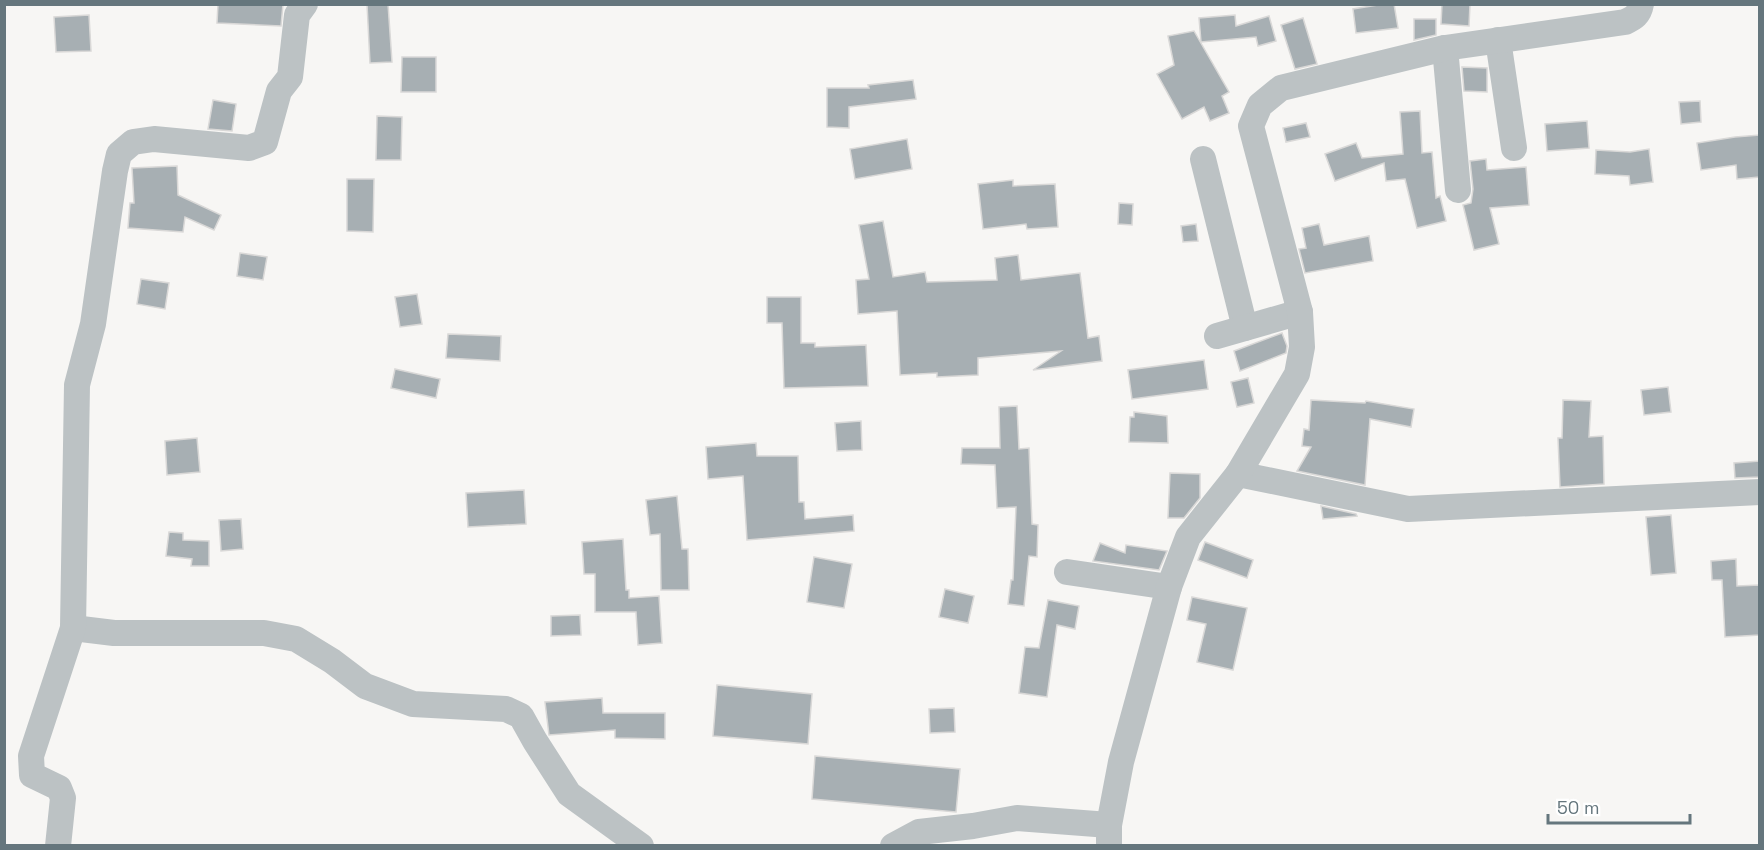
<svg xmlns="http://www.w3.org/2000/svg" width="1764" height="850" viewBox="0 0 1764 850" font-family="'Space Grotesk',sans-serif">
<style>
.building{fill:#a7afb3;stroke:#d9d8d7;stroke-width:1.5}
.lines{fill:none;stroke-linecap:round;stroke-linejoin:round}
.minor{stroke:#bcc2c4;stroke-width:26}
</style>
<rect width="100%" height="100%" fill="#f7f6f4"/>
<g class="building">
<path d="M218,4h65l-2,22 -64,-3z"/>
<path d="M367,4h21l4,58 -22,1z"/>
<path d="M1384,4h10l4,24 -42,5 -3,-24z"/>
<path d="M1442,4h28l-1,22 -28,-2z"/>
<path d="M89,15l2,36 -35,1 -2,-35z"/>
<path d="M1235,15l1,11 33,-10 7,25 -18,5 -2,-9 -55,5 -2,-24z"/>
<path d="M1303,18l14,46 -22,5 -14,-44z"/>
<path d="M1414,19h22v16l-22,5z"/>
<path d="M1194,31l35,61 -7,4 7,17 -19,8 -6,-14 -22,12 -25,-45 17,-9 -6,-29z"/>
<path d="M402,57h34v35h-35z"/>
<path d="M1462,67l25,1v24l-23,-1z"/>
<path d="M913,80l3,19 -67,8v21l-22,-1v-39h42l-1,-3z"/>
<path d="M213,100l23,4 -4,27 -24,-2z"/>
<path d="M1700,101l1,21 -20,2 -2,-22z"/>
<path d="M1420,111l2,42 10,-1 4,46 4,-2 6,25 -29,7 -12,-49 -19,2 -2,-18 -49,18 -10,-27 31,-11 6,15 41,-4 -3,-42z"/>
<path d="M377,116l25,1 -1,43h-25z"/>
<path d="M1587,121l2,27 -42,3 -2,-27z"/>
<path d="M1306,123l4,14 -24,5 -3,-14z"/>
<path d="M1760,135v42l-23,2 -1,-14 -35,5 -4,-27 38,-6z"/>
<path d="M907,139l5,30 -57,10 -5,-30z"/>
<path d="M1649,149l4,33 -23,3 -1,-9 -34,-2 1,-24 34,2z"/>
<path d="M1486,159l1,11 39,-3 3,38 -39,3 9,36 -25,6 -11,-45 8,-2 2,-14 -3,-28z"/>
<path d="M177,166l1,29 43,20 -7,15 -29,-13 -2,15 -55,-4 2,-25h4l-2,-35z"/>
<path d="M347,179h27l-1,53 -26,-1z"/>
<path d="M1013,180v6l42,-2 3,43 -31,2 -1,-5 -43,5 -5,-45z"/>
<path d="M1119,203l14,1 -1,21 -14,-1z"/>
<path d="M883,221l10,56 32,-5 2,10 70,-2 -2,-22 23,-3 3,25 59,-7 8,65 11,-2 3,25 -69,9 28,-19 -83,7v17l-41,2v-4l-37,2 -3,-64 -39,3 -2,-34 13,-1 -10,-54z"/>
<path d="M1196,224l2,17 -15,1 -2,-16z"/>
<path d="M1319,224l5,21 45,-9 4,25 -68,12 -6,-24 7,-1 -4,-20z"/>
<path d="M240,253l27,4 -4,23 -26,-4z"/>
<path d="M141,279l28,4 -4,26 -28,-5z"/>
<path d="M417,294l5,30 -22,3 -5,-30z"/>
<path d="M767,297h34v46h14v4l51,-2 2,41 -84,2 -2,-65h-15z"/>
<path d="M1282,333l5,13 -1,7 -46,18 -6,-20z"/>
<path d="M448,334l53,2 -1,25 -54,-3z"/>
<path d="M1204,360l4,29 -76,10 -4,-29z"/>
<path d="M395,369l45,10 -4,19 -45,-10z"/>
<path d="M1248,378l6,25 -17,4 -6,-25z"/>
<path d="M1668,387l3,25 -27,3 -3,-25z"/>
<path d="M1311,400l54,3 1,-2 48,8 -3,18 -41,-8 -5,66 -68,-14 14,-24 -9,-1 2,-17 5,1z"/>
<path d="M1563,400l28,1 -2,36 14,-1 1,48 -44,3 -2,-49h4z"/>
<path d="M1017,406l2,43 10,-1 3,76 6,1 -1,32 -8,-1 -5,50 -16,-2 3,-24h2l3,-73 -19,1 -2,-43 -34,-1 1,-16h38l-1,-41z"/>
<path d="M1134,412l33,4 1,27 -39,-1 1,-25h4z"/>
<path d="M861,421l1,29 -25,1 -2,-28z"/>
<path d="M197,438l3,34 -33,3 -2,-34z"/>
<path d="M756,443l1,13h41l1,46h5l1,17 48,-4 1,16 -107,9 -4,-64 -35,3 -2,-32z"/>
<path d="M1760,461v16l-25,1 -1,-15z"/>
<path d="M1170,473l30,1v24l-16,20h-16z"/>
<path d="M524,490l2,34 -58,3 -2,-34z"/>
<path d="M677,496l5,53h6l1,41h-28l-1,-56 -10,1 -4,-35z"/>
<path d="M1321,506l35,8 1,2 -34,3z"/>
<path d="M1671,515l5,58 -25,2 -5,-58z"/>
<path d="M241,519l2,30 -22,2 -2,-31z"/>
<path d="M169,532l14,1v7l26,1v25h-18l1,-7 -26,-3z"/>
<path d="M623,539l3,51h3v8l30,-2 3,47 -24,2 -2,-33h-41v-38h-11l-2,-32z"/>
<path d="M1205,542l48,18 -6,18 -49,-18z"/>
<path d="M1100,543l25,10 1,-8 41,6 -8,19 -66,-9z"/>
<path d="M814,557l38,7 -8,44 -37,-6z"/>
<path d="M1736,559l1,27 23,-1v50l-35,2 -3,-57h-10l-1,-19z"/>
<path d="M945,589l29,7 -6,27 -29,-6z"/>
<path d="M1192,597l55,11 -14,62 -36,-8 9,-38 -19,-4z"/>
<path d="M1048,600l31,6 -4,23 -18,-4 -10,72 -28,-4 6,-46 14,1z"/>
<path d="M580,615l1,20 -30,1v-20z"/>
<path d="M717,685l95,9 -4,50 -95,-8z"/>
<path d="M602,698l1,15h62v26l-50,-1v-8l-66,5 -4,-33z"/>
<path d="M954,708l1,24 -25,1 -1,-24z"/>
<path d="M815,756l145,13 -4,43 -144,-13z"/>
</g>
<g class="lines">
<g class="minor">
<path d="M1498,40l16,108"/>
<path d="M1445,48l13,142"/>
<path d="M1203,159l42,169"/>
<path d="M1217,336l83,-24"/>
<path d="M1238,474l170,35 352,-17"/>
<path d="M1067,572l102,15"/>
<path d="M73,628l41,5h150l32,6 36,22 33,25 48,18 93,5 15,7 14,25 34,53 72,52"/>
<path d="M58,846l5,-48 -4,-10 -27,-13 -1,-19 42,-128 4,-243 16,-61 22,-153 4,-17 14,-12 21,-3 95,9 16,-6 14,-51 11,-14 7,-62 8,-11"/>
<path d="M893,846l26,-14 54,-6 44,-8 92,7"/>
<path d="M1109,846v-21l12,-63 48,-175 19,-50 50,-63 59,-100 5,-27 -2,-35 -49,-186 9,-21 21,-17 164,-40 180,-26c9,-4 14,-7 16,-18"/>
</g>
</g>
<rect width="1764" height="850" fill="none" stroke="#65767d" stroke-width="12"/>
<path d="M1548 814v9h142v-9" fill="none" stroke="#65767d" stroke-width="3"/>
<text x="1557" y="814" font-size="18" fill="#65767d" stroke="#ffffff" stroke-width="4.5" paint-order="stroke">50 m</text>
</svg>
